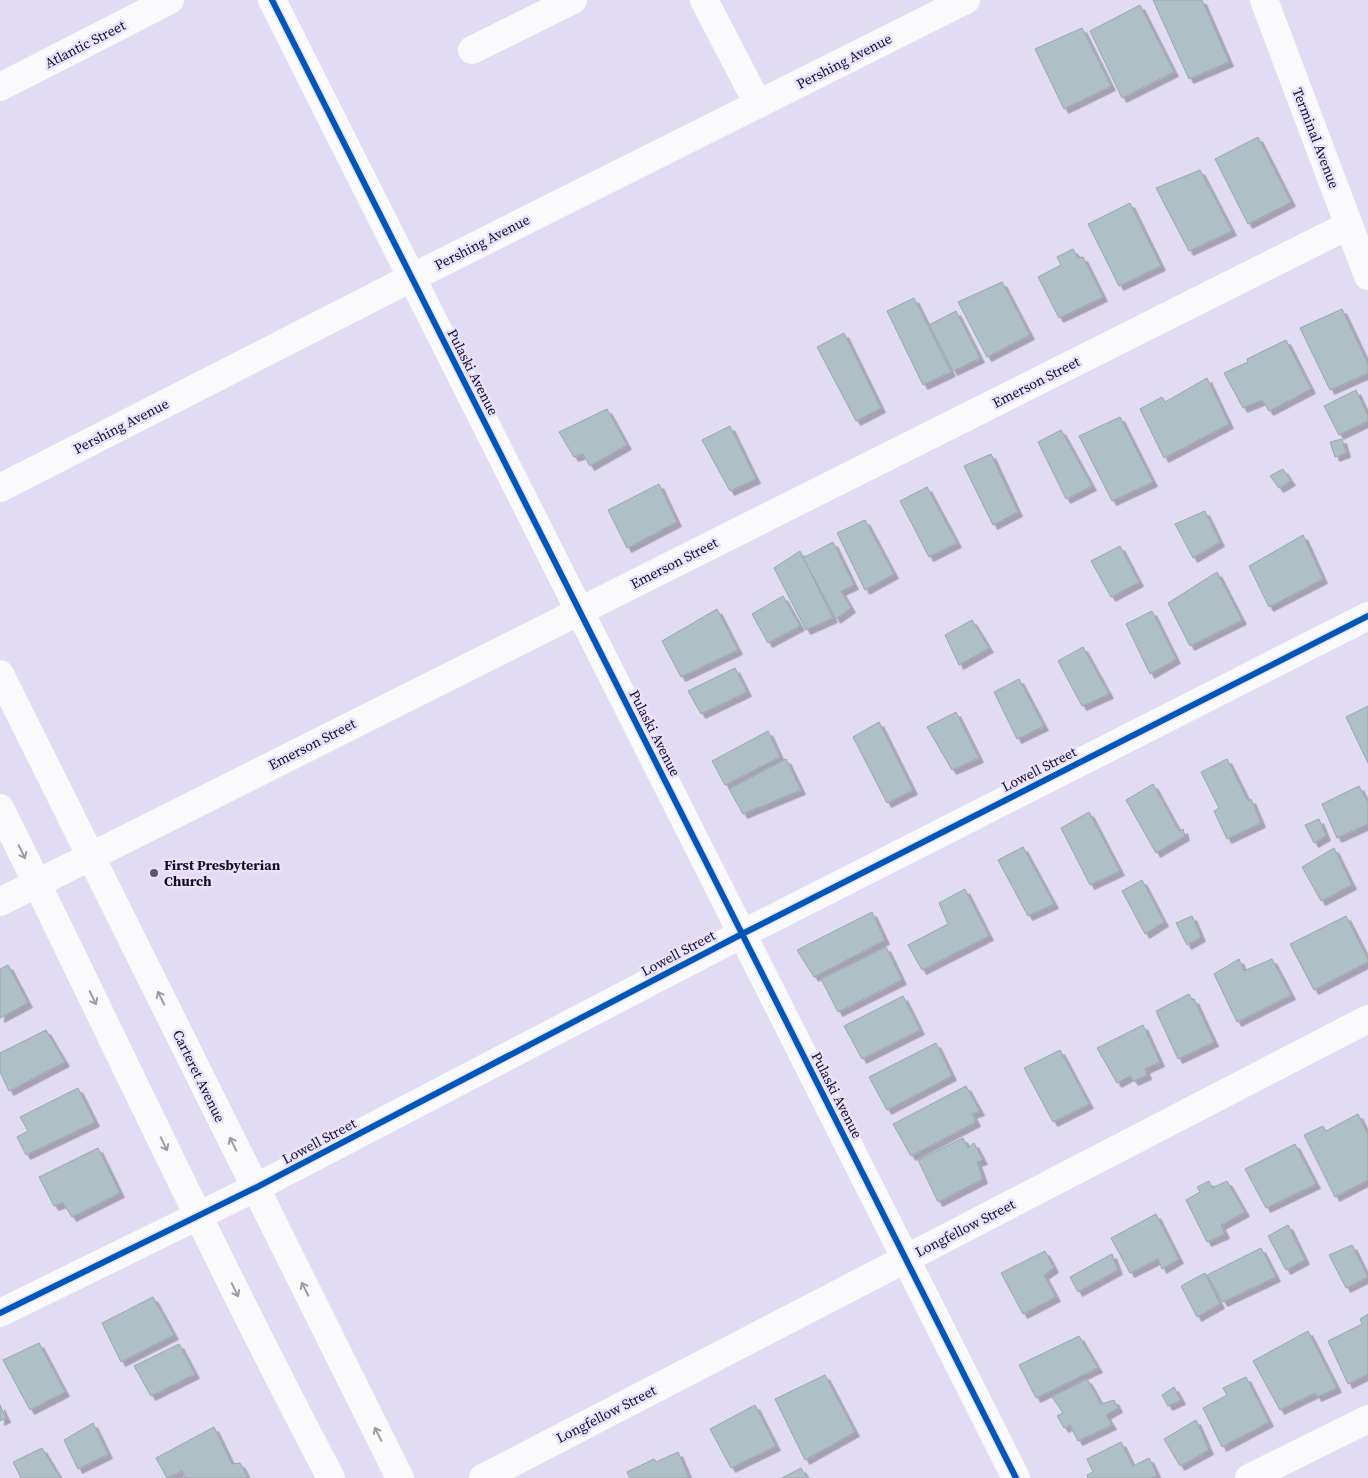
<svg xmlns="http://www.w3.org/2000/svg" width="1368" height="1478" viewBox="0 0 1368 1478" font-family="'Source Serif 4',serif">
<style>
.building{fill:#aebfc5;stroke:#97a8ae;filter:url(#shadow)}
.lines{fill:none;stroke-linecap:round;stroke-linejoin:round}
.minor{stroke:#fafafd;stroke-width:28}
.cycleway-casing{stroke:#e8e2ff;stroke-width:9}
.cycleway{stroke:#0057b8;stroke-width:6}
.oneway{stroke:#9e9ba7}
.poi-dot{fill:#5c556e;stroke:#e8e2ff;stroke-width:2}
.labels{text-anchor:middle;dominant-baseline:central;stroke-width:5;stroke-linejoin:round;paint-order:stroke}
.street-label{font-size:14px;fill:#150d27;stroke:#e8e2ff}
.poi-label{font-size:14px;font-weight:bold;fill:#150d27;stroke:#e8e2ff;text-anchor:start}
</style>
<defs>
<filter id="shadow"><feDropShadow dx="4.5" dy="4.5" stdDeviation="0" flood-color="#0004"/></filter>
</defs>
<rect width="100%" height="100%" fill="#e1dcf3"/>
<g class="building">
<path d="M1153,0h49l27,62 -40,17z"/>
<path d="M1140,5l34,67 -52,26 -32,-67z"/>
<path d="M1082,28l29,58 -47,23 -29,-60z"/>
<path d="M1258,137l33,65 -43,22 -33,-65z"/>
<path d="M1200,170l32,61 -43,20 -33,-63z"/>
<path d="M1130,203l31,63 -42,20 -31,-62z"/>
<path d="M1073,249l5,9 5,-1 20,40 -44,21 -21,-41 23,-12 -4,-8z"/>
<path d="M1002,282l28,53 -43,22 -29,-55z"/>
<path d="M914,298l37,74 -28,13 -36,-74z"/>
<path d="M1342,309l26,55v9l-38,17 -30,-62z"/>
<path d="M956,311l24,47 -27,13 -24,-46z"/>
<path d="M844,333l37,75 -25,13 -39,-74z"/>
<path d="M1286,340l25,49 -42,22 -7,-11 -19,8 -19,-35 24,-11 -1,-3z"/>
<path d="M1207,378l22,46 -65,34 -24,-49 22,-12 3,5z"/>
<path d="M1356,390l12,26v5l-29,14 -15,-29z"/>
<path d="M607,409l20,36 -37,21 -7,-12 -9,3 -15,-25z"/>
<path d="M1120,417l33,65 -41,19 -33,-65z"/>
<path d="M730,426l26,53 -26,12 -28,-51z"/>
<path d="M1061,430l31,56 -26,13 -28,-57z"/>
<path d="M1342,439l4,14 -11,4 -5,-15z"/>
<path d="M991,454l27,58 -25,13 -29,-59z"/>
<path d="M1283,469l8,12 -12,7 -9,-12z"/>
<path d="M659,484l18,38 -50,26 -19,-38z"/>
<path d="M927,487l30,56 -28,14 -29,-56z"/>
<path d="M1205,511l15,31 -27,16 -18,-34z"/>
<path d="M865,520l29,54 -29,16 -28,-57z"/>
<path d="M1303,535l20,44 -54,28 -20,-41z"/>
<path d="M833,542l21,43 -13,6 10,17 -15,11 -33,-61z"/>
<path d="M1120,546l19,36 -28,15 -20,-36z"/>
<path d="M800,551l33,67 -27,12 -32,-62z"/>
<path d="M1217,572l25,48 -52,26 -22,-43z"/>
<path d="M783,596l17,30 -32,17 -16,-29z"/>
<path d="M717,609l21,41 -57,27 -19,-36z"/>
<path d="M1152,611l24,48 -26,15 -24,-50z"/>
<path d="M972,620l17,28 -30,17 -14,-30z"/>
<path d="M1083,647l26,47 -27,12 -24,-45z"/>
<path d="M735,668l12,24 -46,22 -13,-23z"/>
<path d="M1019,679l25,47 -27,13 -23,-47z"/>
<path d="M1368,706v57l-22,-46z"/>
<path d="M956,712l23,46 -27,12 -25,-43z"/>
<path d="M879,722l34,68 -26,13 -34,-66z"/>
<path d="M768,731l12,26 -55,28 -13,-24z"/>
<path d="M786,759l15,31 -58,24 -14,-25z"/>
<path d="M1227,759l21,42 3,-2 10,24 -34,16 -13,-28 5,-3 -18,-36z"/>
<path d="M1153,784l26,47 4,-2 2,7 -29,17 -30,-53z"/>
<path d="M1359,786l9,17v21l-31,14 -15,-34z"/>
<path d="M1089,812l31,59 -30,14 -29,-57z"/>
<path d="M1319,819l7,17 -12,7 -9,-18z"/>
<path d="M1023,847l31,57 -26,12 -30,-56z"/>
<path d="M1334,848l18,37 -31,16 -19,-34z"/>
<path d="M1142,880l22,42 -19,12 -23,-43z"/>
<path d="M965,889l24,47 -67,34 -14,-25 40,-21 -9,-21z"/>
<path d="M872,912l13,28 -71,37 -17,-27z"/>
<path d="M1192,916l9,21 -14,8 -11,-22z"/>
<path d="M1346,916l22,43v3l-54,28 -24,-46z"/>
<path d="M886,947l16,33 -64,32 -17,-33z"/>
<path d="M1239,959l5,12 28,-12 19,36 -54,27 -23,-48z"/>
<path d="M8,965l20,38 -28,15v-49z"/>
<path d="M1189,994l3,6 2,-1 20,43 -36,17 -22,-48z"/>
<path d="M903,996l17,34 -58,29 -18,-33z"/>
<path d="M1143,1025l17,37 -15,7 2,6 -13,6 -4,-5 -13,7 -20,-35z"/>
<path d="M46,1030l19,32 -56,29 -9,-19v-19z"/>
<path d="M936,1043l16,33 -65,34 -18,-33z"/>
<path d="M1060,1050l29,54 -36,18 -29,-54z"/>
<path d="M966,1086l14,25 -8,3 4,8 -65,34 -18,-32z"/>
<path d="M78,1088l17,34 -69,33 -9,-18 11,-6 -8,-14z"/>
<path d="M1358,1114l10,21v45l-33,17 -31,-62 19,-9 3,5z"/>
<path d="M963,1138l5,10 6,-5 9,17 -6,2 6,17 -45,23 -20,-42z"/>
<path d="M1295,1144l21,40 -50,24 -21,-39z"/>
<path d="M98,1148l22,45 -48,24 -9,-14 -9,3 -15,-29z"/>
<path d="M1209,1181l3,7 15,-7 18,31 -24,13 4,9 -18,8 -21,-42 14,-8 -3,-5z"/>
<path d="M1156,1214l23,45 -17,10 -4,-10 -28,14 -19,-35z"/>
<path d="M1288,1225l17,35 -19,10 -18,-34z"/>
<path d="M1352,1245l16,32 -22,11 -17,-33z"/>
<path d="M1261,1248l15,29 -53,25 -16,-27z"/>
<path d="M1045,1251l9,17 -10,7 12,22 -33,17 -22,-41z"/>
<path d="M1112,1254l6,16 -40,22 -8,-15z"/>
<path d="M1205,1273l15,31 -23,13 -16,-31z"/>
<path d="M153,1297l21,38 -53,27 -19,-39z"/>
<path d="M1368,1314v60l-20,10 -20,-43 34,-17 -2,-5z"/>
<path d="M1308,1331l29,57 -20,9 -2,-4 -35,17 -27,-49z"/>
<path d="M1079,1336l19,32 -62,30 -17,-33z"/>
<path d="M39,1343l26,49 -35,18 -27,-50z"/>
<path d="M179,1344l16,30 -44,22 -17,-30z"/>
<path d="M825,1375l30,57 -50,28 -30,-61z"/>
<path d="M1246,1377l23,45 -47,25 -19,-39 24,-13 -4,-7z"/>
<path d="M1087,1379l14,25 13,-4 4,8 -12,7 6,10 -34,16 -8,-16 -6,3 -7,-12 6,-3 -11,-16z"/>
<path d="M1174,1387l7,13 -13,6 -6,-11z"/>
<path d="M0,1405l6,13 -6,3z"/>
<path d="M755,1405l21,41 -45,22 -21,-39z"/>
<path d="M1196,1420l13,30 -29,16 -16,-27z"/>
<path d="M93,1423l15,31 -30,15 -14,-29z"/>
<path d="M214,1427l18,37 8,-1 8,15h-63l-3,-7 -15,7 -11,-20z"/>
<path d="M1121,1442l12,24 16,-8 8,17 -5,3h-64l-1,-3 6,-3 -6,-13z"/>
<path d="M42,1448l18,30h-39l-8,-16z"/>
<path d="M678,1452l11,26h-59l-3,-6 27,-13 2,3z"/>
<path d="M801,1468l6,10h-25z"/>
</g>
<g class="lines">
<g class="minor">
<path d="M272,0l744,1478"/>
<path d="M704,0l54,104"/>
<path d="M1264,0l104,276"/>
<path d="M472,50l101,-50"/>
<path d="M0,87l170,-87"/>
<path d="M0,488l411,-210 555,-278"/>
<path d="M0,674l400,804"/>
<path d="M0,808c110,223 215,450 331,670"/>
<path d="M0,902l1349,-677"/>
<path d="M0,1313l255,-125 487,-254 626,-318"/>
<path d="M483,1478l885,-459"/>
<path d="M1249,1478l119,-59"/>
</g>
<defs>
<g id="cycleway">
<path d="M272,0l744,1478"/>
<path d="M0,1313l255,-125 487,-254 626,-318"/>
</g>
</defs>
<use href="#cycleway" class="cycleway-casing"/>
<use href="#cycleway" class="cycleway"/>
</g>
<defs><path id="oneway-shaft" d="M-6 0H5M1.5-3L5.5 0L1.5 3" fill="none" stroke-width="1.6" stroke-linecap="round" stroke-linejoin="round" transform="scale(1.25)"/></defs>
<g class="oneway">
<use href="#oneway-shaft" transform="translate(22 852) rotate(64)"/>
<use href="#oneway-shaft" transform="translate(93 998) rotate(64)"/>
<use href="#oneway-shaft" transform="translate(161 998) rotate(-116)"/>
<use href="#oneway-shaft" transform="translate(164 1144) rotate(64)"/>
<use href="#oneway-shaft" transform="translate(233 1144) rotate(-116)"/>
<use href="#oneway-shaft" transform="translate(305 1289) rotate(-117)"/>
<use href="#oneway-shaft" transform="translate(235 1290) rotate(64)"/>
<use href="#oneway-shaft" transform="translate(378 1434) rotate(-117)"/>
</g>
<circle class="poi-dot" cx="154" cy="873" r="5"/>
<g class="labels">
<g class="street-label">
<text transform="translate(85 44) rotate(-27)">Atlantic Street</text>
<text transform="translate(844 61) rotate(-27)">Pershing Avenue</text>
<text transform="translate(1316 138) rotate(69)">Terminal Avenue</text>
<text transform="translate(482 242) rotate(-27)">Pershing Avenue</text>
<text transform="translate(473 372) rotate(63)">Pulaski Avenue</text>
<text transform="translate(1036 382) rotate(-27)">Emerson Street</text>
<text transform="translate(121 426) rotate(-27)">Pershing Avenue</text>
<text transform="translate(674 563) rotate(-27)">Emerson Street</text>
<text transform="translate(655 733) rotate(63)">Pulaski Avenue</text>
<text transform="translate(312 744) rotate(-27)">Emerson Street</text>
<text transform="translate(1039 769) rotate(-27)">Lowell Street</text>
<text transform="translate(678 953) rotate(-28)">Lowell Street</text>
<text transform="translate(199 1076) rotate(64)">Carteret Avenue</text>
<text transform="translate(837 1095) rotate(63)">Pulaski Avenue</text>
<text transform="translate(319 1141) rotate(-28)">Lowell Street</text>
<text transform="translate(965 1228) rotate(-27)">Longfellow Street</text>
<text transform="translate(606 1414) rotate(-27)">Longfellow Street</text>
</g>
<g class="poi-label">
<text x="164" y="865">First Presbyterian<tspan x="164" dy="16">Church</tspan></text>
</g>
</g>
</svg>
